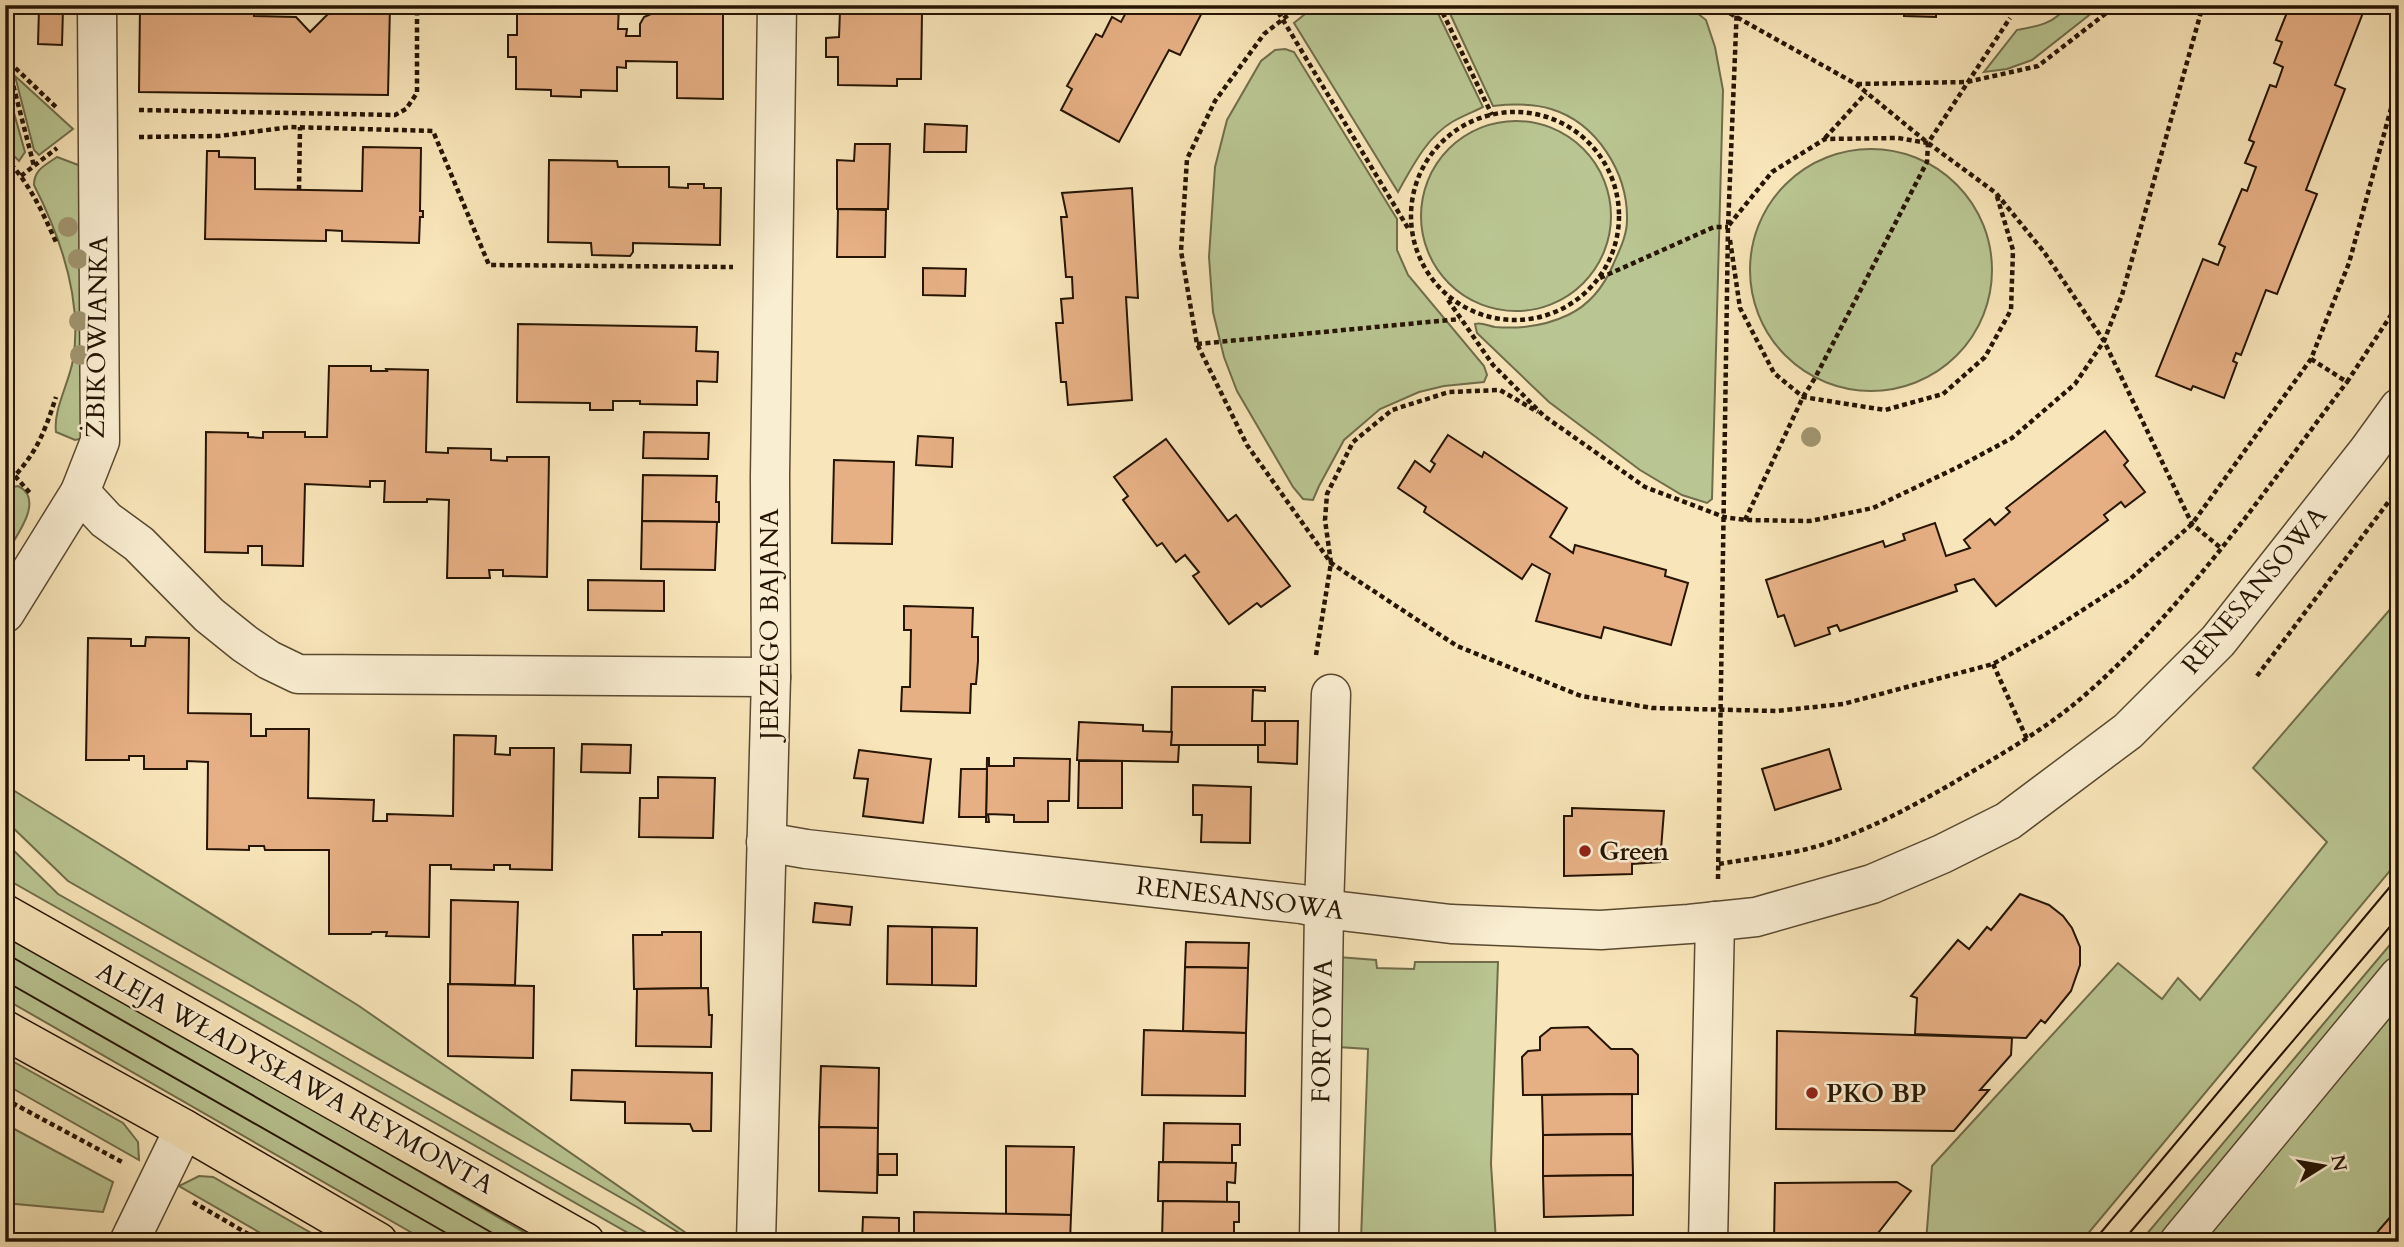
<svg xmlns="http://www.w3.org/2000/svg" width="2404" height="1247" viewBox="0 0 2404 1247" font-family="Cardo,serif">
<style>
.green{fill:#b9c592;stroke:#706d4a;stroke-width:2}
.building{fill:#e6af84;stroke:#261503;stroke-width:2}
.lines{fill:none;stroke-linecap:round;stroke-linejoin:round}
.minor-casing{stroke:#5a4930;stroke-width:41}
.major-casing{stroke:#261503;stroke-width:41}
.path{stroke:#261503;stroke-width:4.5;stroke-dasharray:5 3.5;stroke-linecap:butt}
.minor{stroke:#faeed2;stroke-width:38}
.major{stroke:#f8e5b9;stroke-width:38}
.tram{stroke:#261503;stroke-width:2}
.tree{fill:#a19570}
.poi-dot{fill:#8f2418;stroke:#faeed2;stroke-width:2.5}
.labels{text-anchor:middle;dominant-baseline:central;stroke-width:5;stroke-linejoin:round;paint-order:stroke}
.street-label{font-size:26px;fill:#261503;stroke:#faeed2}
.poi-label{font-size:26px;font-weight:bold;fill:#261503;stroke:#faeed2;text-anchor:start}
</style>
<rect width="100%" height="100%" fill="#f8e5b9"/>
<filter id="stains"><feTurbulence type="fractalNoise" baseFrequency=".00286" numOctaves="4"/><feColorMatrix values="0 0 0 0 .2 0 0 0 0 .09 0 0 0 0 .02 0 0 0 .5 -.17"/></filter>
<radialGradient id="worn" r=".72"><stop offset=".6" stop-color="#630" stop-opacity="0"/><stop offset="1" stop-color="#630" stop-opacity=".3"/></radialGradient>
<g class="green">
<path d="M1316,5h118l49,102c-10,5 -21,9 -31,15 -25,15 -40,45 -54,70l-104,-169z"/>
<path d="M1446,5h241l19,15 9,27 8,43 -11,409 -5,4 -25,-8 -42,-25 -91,-68 -72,-69 -2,-9c7,-2 13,2 20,3 25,2 50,-1 73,-12 21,-10 36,-29 45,-50 6,-14 14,-29 14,-45 1,-47 -30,-97 -76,-111 -19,-6 -39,-5 -58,-3z"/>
<path d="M2066,5h36l-70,55 -25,9 -23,3 33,-42c18,-3 41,-7 49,-25z"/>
<path d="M1285,49l9,3 103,167v31l11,25 76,91 3,9 -3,7 -40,4 -25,6 -39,17 -36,31 -25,46 -6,14 -10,-1 -10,-12 -56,-96 -13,-34 -11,-45 -4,-55 6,-90 12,-47 34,-59 14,-11z"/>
<path d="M15,76l58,53 -34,26 -5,-5z"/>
<path d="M5,81l20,71 -6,9 -14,-14z"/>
<circle cx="1516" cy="216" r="95"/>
<circle cx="1871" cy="270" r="121"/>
<path d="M57,157l24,9 3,272 -9,2 -19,-8c-3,-22 13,-49 17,-72 10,-60 -12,-122 -39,-175 0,-16 12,-20 23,-28z"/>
<path d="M18,486c28,13 -3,52 -13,69v-58l8,-10z"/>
<path d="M2399,599v261l-318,382h-155l6,-76 186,-203 44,36 16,-21 22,22 127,-158 -74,-74z"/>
<path d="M5,785l354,221 340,236h-5l-57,-35 -569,-326 -63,-61z"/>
<path d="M5,842l53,52 249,141 355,207h-18l-639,-364z"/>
<path d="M2399,934v29l-232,279h-27z"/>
<path d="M5,936l212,118 324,188h-113l-423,-243z"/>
<path d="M1338,957l38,3 1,8 37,1 1,-7h83l-7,202 5,77 -135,-1 7,-191 -30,-2z"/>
<path d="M2399,1000v207l-29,35h-171z"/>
<path d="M5,1057l118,66 15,19 1,18 -134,-76z"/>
<path d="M5,1124l108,58 -10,30 -98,-9z"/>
<path d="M199,1176l14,1 114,65h-51l-97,-56z"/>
</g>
<g class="building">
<path d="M140,5h114v11l42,1 14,15 17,-17 -10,-10h73l-2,90 -249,-3z"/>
<path d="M517,5h102l-1,24h9l-1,7h14v-12l4,-7 7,-3h8l1,-7 63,-2v94l-46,-1v-36l-51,-1v7l-9,-1v24l-36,-1v7l-30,-1v-6l-35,-1v-32h-8v-22h9z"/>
<path d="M1130,5h76l-26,50 -11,-5 -50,92 -58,-32 11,-21 -5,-3 29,-52 6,3 10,-20 9,5z"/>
<path d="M1905,5h31v12l-32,-1z"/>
<path d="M2290,5h76l-31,80 10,4 -39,101 11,4 -40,100 -11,-4 -25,65 -5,-2 -3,8 4,2 -13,35 -31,-12 -2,4 -35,-14 47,-117 15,6 7,-18 -6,-3 23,-55 5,2 9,-24 -11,-4 9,-21 -5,-2 21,-55 6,2 7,-20 -9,-4 8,-21 -6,-2z"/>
<path d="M39,8l24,1 -1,36 -24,-1z"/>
<path d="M840,11l82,2 -1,66h-24v7l-59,-1v-28h-12v-19l13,-1z"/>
<path d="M925,124l42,2 -1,26h-42z"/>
<path d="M855,144h35l-2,65h-51v-49l17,1z"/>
<path d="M363,147l58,1 -1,63h3v6h-3l-1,26 -77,-2v-10l-16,-1v11l-121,-2 2,-88h12v6l36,1v31l107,2z"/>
<path d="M549,160l68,1 1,6h51v20l19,1v-4h16v4h17l-1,57 -87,-2v9l-3,4 -38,-1 -1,-12 -43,-1z"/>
<path d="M1132,188l6,110 -12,-1 6,103 -64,5 -2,-23h-5l-5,-59h7l-2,-24 12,-1 -1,-21h-6l-5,-60h6l-5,-24z"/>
<path d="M838,209l48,1 -1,47h-48z"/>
<path d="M923,268l43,1 -1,27 -42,-1z"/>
<path d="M518,324l179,3 -1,24 22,1 -1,30 -20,-1v24l-57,-1v-3h-27v9h-23v-7l-73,-1z"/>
<path d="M329,366h42v5h16l-1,-2 42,1 -2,82 22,1v-5l43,1v11l16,1v-4h42l-2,120 -44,-1v-6h-14l1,8h-43l2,-78 -22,-1v3h-43l1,-21h-15v6l-65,-3 -2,82 -41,-1v-19h-14v7l-43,-1 1,-120 42,1v4l15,1v-6h42v5h22z"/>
<path d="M2105,431l23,30 -4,4 21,27 -20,15 -4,-5 -17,13 4,5 -112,86 -22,-27 -19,6 2,6 -117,40 -3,-6 -9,3 2,6 -35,12 -11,-31 -6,2 -12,-37 117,-39 2,6 20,-7 -2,-6 32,-11 11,33 24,-8 -6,-8 26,-21 5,6 15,-13 -4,-4z"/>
<path d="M644,432l65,1 -1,26 -65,-1z"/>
<path d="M1448,435l34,22 2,-5 83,56 -17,29 23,16 2,-8 91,25 -1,6 23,7 -17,62 -67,-18 -3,11 -65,-17 14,-47 -18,-10 -10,15 -98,-67 2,-5 -28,-19 17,-27 15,11 5,-8 -4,-3z"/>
<path d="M918,436l35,2 -1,29 -36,-2z"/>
<path d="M1166,439l62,82 8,-6 54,71 -29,21 -4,-4 -28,21 -36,-48 6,-4 -14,-17 -9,7 -14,-19 -5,3 -34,-46 5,-4 -14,-19z"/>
<path d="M834,460l60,2 -2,82 -60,-1z"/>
<path d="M643,475l74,1 -1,26h3v20l-77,-1z"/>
<path d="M642,521l75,1 -2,48 -74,-1z"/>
<path d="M588,580l76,1v30l-76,-1z"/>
<path d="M904,606l69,2 -1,29h6v24l-2,23h-5l-1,29 -69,-2 1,-24h8l1,-57h-7z"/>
<path d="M146,637l43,1 -1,75 63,1v22h15v-7h43l-1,69 66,2 -1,21h14v-7l66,2 1,-81 42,1 -1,18 15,1v-7h44l-2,122 -42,-1v-4h-16v5l-43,-1v-4h-21l-1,72 -43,-1 1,-4h-15l-1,2h-42v-84h-64l-1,-4h-15v4l-42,-1 1,-87 -21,-1v8h-43v-13h-15v4h-43l2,-122 43,1v7h14z"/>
<path d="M1172,687h93v4l-12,-1 -1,31h13v24h-94z"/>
<path d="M1265,721h33l-1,43 -39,-2v-17h7z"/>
<path d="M1079,722l64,3v6l29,1 -1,13h8l-1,17 -101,-2z"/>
<path d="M582,744l49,1 -1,28 -49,-1z"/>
<path d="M1829,749l12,40 -66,21 -13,-41z"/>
<path d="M859,750l72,9 -8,64 -60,-7 5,-37 -14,-1z"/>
<path d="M987,758h2v8h25v-8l56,1 -1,42h-21v21h-34v-7l-26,-1 1,8h-3z"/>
<path d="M1079,761h43v47h-44z"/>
<path d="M961,769h26l-1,48h-27z"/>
<path d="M658,777l57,1 -2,60 -74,-1 1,-39h18z"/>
<path d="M1193,785l58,2 -1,56 -49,-1 1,-27h-9z"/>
<path d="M1572,808l92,3 -4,51 -28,2v10l-68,2v-60h8z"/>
<path d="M2020,894l29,11 14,11 9,12 8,19v18l-9,26 -26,32 -4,-3 -15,18 -111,-4 2,-36 -6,-2 47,-56 11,9 18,-22 4,3z"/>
<path d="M451,900l67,2 -3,83 -65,-1z"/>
<path d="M815,903l37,4 -2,18 -37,-3z"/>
<path d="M888,926l44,1v58l-45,-1z"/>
<path d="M932,927l45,1 -1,58 -44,-1z"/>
<path d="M662,932h39v56l-67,1 -1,-54h29z"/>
<path d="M1186,942l63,1 -1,25 -63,-1z"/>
<path d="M1185,967l63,1 -2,65 -63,-2z"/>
<path d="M448,984l86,2 -1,72 -85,-2z"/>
<path d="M708,988l1,27h3l-1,32 -75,-1 1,-57z"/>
<path d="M1588,1027l23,22h21l6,6v39l-115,1 -1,-38 6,-6 12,-1v-13l11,-9z"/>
<path d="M1144,1030l102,3 -1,63 -103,-1z"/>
<path d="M1777,1031l235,7 -1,17 -31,35h9l-35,41 -178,-2z"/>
<path d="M821,1066l58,2 -1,60 -59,-1z"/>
<path d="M572,1070l140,3 -1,58h-18l-3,-7 -65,-1v-21l-54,-2z"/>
<path d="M1632,1094v40l-89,1 -1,-40z"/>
<path d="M1164,1123l76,1v21h-8v18l-69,-1z"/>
<path d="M819,1127l59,1 -1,65 -58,-2z"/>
<path d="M1632,1134l1,41 -90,1v-41z"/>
<path d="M1006,1146l68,1 -3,68 -65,-1z"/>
<rect x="878" y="1154" width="19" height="21"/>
<path d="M1159,1162l77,1 -1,20 -8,-1v20l-69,-1z"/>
<path d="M1633,1175v40l-89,2 -1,-41z"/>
<path d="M1897,1182l14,9 -40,51h-97l1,-59z"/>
<path d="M1163,1201l76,1v20h-5v19l-72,-2z"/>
<path d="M2399,1207v35h-29l10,-13z"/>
<path d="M914,1212l157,3 -1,27h-156z"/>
<path d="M863,1217l36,1v24h-37z"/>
<path d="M1158,1239l72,1v2h-72z"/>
</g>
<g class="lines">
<defs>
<g id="minor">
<path d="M80,492l26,28 33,24 70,71 36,29 24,16 29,14 473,3"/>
<path d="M5,613l75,-121 20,-51 -3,-436"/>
<path d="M766,842l40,7 495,55 23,5 127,15 150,6 88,-6 67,-7 116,-33 70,-30 66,-33 120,-90 90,-90 150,-190 31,-43"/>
<path d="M129,1242l55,-113"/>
<path d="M756,1242l15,-565 -1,-201 7,-471"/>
<path d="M1319,1242l5,-333 7,-215"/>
<path d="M1708,1242l7,-321"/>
<path d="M2179,1242l220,-266"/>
</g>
<g id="major">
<path d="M5,914l580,328"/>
<path d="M5,1030l179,99 194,113"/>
</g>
</defs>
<use href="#minor" class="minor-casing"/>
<use href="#major" class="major-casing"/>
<g class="path">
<path d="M1274,5l134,223"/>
<path d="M1301,5l-37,29 -49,67 -28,58 -6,92 16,93 50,101 84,118 126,83 124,50 71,12 124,3 67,-7 150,-40 51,-29 85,-55 63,-56 119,-165 38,-96 50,-184"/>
<path d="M1439,5l53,110"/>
<path d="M1715,5l141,79 72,59 68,50 48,59 60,89 88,183 30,25"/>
<path d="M5,55l2,5 49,47"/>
<path d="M7,61l27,105"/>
<path d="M1857,84l110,-2 71,-16 71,-55 4,-6"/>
<path d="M139,110l256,5 11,-6 11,-16v-88"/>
<circle cx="1515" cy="216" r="104"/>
<path d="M139,137l80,-1 72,-9 142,4 56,134 244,2"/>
<path d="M1825,138l41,-45"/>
<path d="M5,158c24,24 37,53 51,84"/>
<path d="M21,176l36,-28"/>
<path d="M299,190l1,-63"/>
<path d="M1729,225l43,-53 53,-33 73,-1 30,5"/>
<path d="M1730,240l10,68 34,65 29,24 82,13 58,-16 42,-37 26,-47 2,-60 -17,-57"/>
<path d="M1600,278l114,-51h14"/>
<path d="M1448,300l45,65 51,51 101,71 79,30 21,3 65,1 63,-13 85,-41 54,-29 63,-54 29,-43 18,-46 81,-290"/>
<path d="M1197,344l263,-25"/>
<path d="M2311,359l36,23 52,-79"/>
<path d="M15,476l15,17"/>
<path d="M5,486c30,-30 38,-49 51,-89"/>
<path d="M1745,520l58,-123 12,-19 112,-216 1,-19 82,-125"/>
<path d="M1316,655l15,-92 -6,-43 2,-26 26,-52 39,-32 57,-18 51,-2 38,22"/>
<path d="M1993,664l34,75"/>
<path d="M2257,676l142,-188"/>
<path d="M1719,864c28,-5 56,-8 84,-14 53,-13 103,-40 150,-67 45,-27 92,-53 132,-88 103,-90 180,-205 262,-313"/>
<path d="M1718,879l10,-652 9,-222"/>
<path d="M5,1099l117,63"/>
<path d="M193,1202l69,40"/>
</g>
<use href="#minor" class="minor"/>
<use href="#major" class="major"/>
<g class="tram">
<path d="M5,953l503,289"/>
<path d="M5,981l457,261"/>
<path d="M2093,1242l306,-366"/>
<path d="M2122,1242l277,-326"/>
</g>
</g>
<g class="tree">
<circle cx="68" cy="227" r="10"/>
<circle cx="78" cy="259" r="10"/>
<circle cx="79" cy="321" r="10"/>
<circle cx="80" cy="355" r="10"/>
<circle cx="1811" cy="437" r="10"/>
</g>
<g class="poi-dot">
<circle cx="1585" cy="851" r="7"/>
<circle cx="1812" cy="1093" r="7"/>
</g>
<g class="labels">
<g class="street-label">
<text transform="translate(97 337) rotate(-89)">ŻBIKOWIANKA</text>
<text transform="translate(2254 590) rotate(-50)">RENESANSOWA</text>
<text transform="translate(769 624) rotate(-90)">JERZEGO BAJANA</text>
<text transform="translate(1240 898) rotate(7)">RENESANSOWA</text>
<text transform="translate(1322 1031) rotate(-89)">FORTOWA</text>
<text transform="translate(295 1078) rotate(29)">ALEJA WŁADYSŁAWA REYMONTA</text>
</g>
<g class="poi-label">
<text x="1599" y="851">Green</text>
<text x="1826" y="1093">PKO BP</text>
</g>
</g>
<rect width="2404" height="1247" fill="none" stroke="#f8e5b9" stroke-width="28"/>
<rect x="7" y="7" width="2390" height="1233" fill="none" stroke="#261503" stroke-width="3.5"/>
<rect x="14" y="14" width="2376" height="1219" fill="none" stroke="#261503" stroke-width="2"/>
<g transform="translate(2323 1166) rotate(79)" stroke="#faeed2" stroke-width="5" paint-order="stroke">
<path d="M0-5L12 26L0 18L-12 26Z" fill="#261503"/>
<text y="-10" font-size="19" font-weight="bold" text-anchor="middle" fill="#261503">N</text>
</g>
<rect width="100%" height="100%" filter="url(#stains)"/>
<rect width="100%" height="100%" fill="url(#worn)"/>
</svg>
